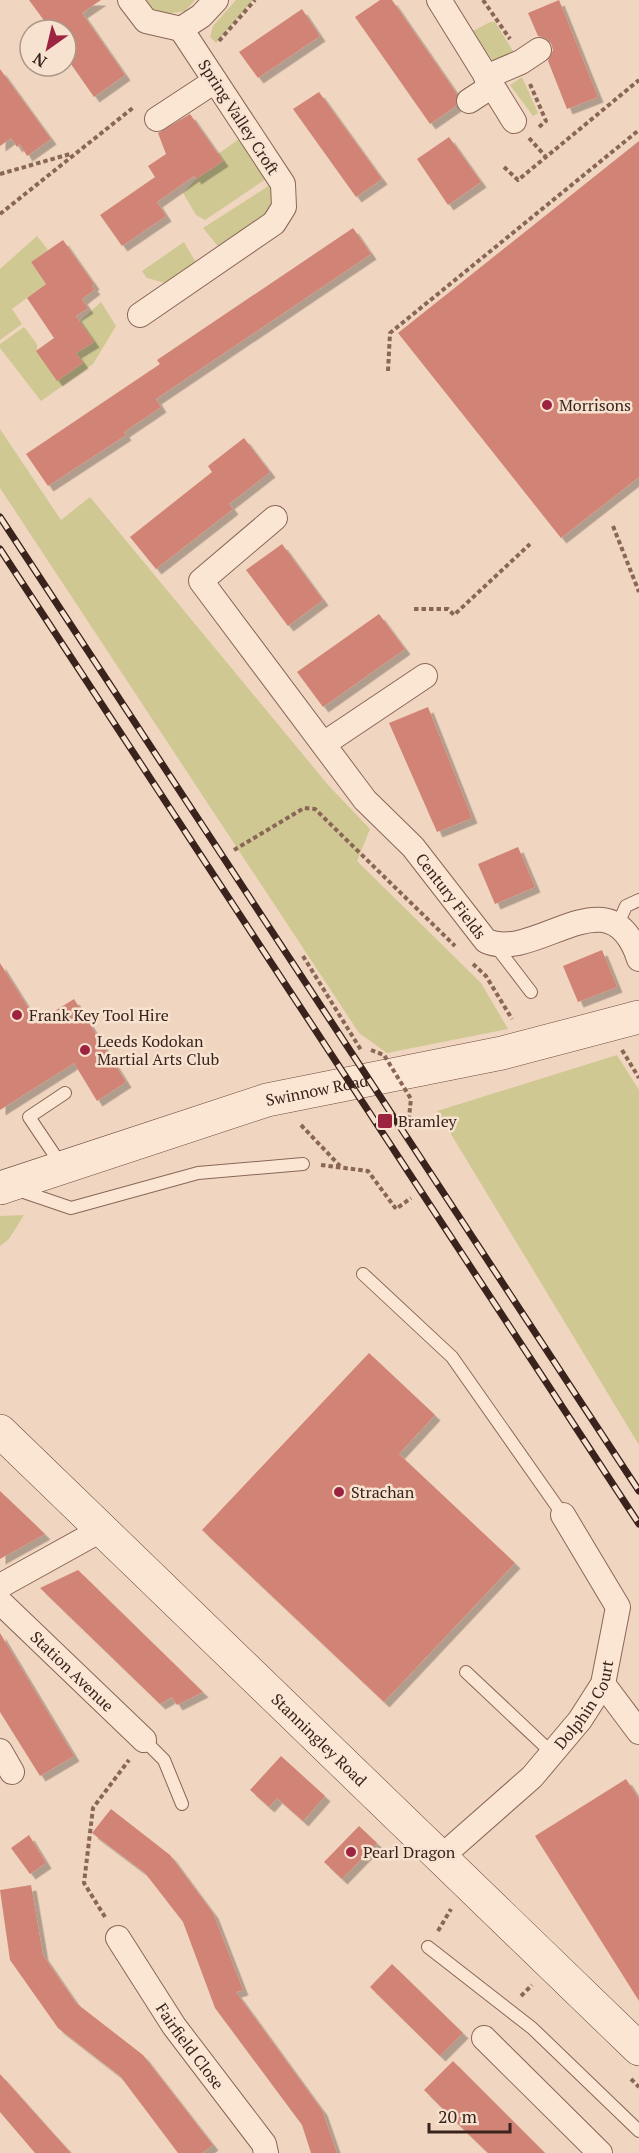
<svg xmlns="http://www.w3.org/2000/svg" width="639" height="2153" viewBox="0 0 639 2153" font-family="'PT Serif',serif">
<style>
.green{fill:#cfc893}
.building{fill:#d18474;filter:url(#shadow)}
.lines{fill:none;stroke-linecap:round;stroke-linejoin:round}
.lane-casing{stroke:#8a6657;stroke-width:14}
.street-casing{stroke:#8a6657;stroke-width:26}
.secondary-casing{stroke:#6c473a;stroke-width:34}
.path{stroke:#8a6657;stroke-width:4;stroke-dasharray:4.5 3;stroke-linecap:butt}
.lane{stroke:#fbe6d4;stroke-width:12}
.street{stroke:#fbe6d4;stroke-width:24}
.secondary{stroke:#fbe6d4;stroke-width:33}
.rail-casing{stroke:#39231c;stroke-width:7}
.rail{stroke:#f7e2d0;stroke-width:4.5;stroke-dasharray:14;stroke-linecap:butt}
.path-bridge{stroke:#8a6657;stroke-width:4;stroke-dasharray:4.5 3;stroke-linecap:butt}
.poi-dot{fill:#9d2441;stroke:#f7e2d0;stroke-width:2}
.labels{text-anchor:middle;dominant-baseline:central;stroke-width:5;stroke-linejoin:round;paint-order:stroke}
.street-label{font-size:16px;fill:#39231c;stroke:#f7e2d0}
.poi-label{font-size:16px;fill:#39231c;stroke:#f7e2d0;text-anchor:start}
</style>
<defs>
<filter id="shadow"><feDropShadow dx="5.5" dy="5.5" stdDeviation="0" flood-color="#0004"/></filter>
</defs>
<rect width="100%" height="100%" fill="#f0d6c0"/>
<g class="green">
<path d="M144,0h51l-10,11 -24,4 -13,-8z"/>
<path d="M236,0h17l-37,43 -6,-6 3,-11z"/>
<path d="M490,22h5l21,34 -21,8 -22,-33z"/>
<path d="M522,77l16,36 -5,3 -23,-31z"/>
<path d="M239,139l27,40 -61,41 -9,-5 -13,-22 13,-14 27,-18 -5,-7z"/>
<path d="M276,181c5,36 -29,51 -55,69l-18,-22z"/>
<path d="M37,236l11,14 -17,12 15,22 -34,25 10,15 -22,16v-71z"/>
<path d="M184,242l14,24 -29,18 -22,-6 -5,-7z"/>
<path d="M101,302l15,24 -23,38 -52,37 -41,-53v-4l24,-17 13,17v6l43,-29z"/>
<path d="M0,429l61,91 29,-23 239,289 41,43 -13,32 124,122 27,46 -121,24 -28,-20 -359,-545z"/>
<path d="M617,1055l22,35v355l-202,-334z"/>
<path d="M24,1215l-15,24 -9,7v-30z"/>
</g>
<g class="building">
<path d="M29,0h72l-19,13 43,62 -31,22 -28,-40v-27h-15z"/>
<path d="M380,0h12l65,94 -1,12 -26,18 -75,-107z"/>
<path d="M559,0l39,97 -31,12 -19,-48 5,-11 -2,-7 -5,-5 -8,-2 -10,-23z"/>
<path d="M302,9l18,27 -62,42 -19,-26z"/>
<path d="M0,69l51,70 -24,17 -7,-12 -3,3 -6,-9 -11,8z"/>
<path d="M319,92l63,87 -26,18 -63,-88z"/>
<path d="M190,114l33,47 -27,18 -2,-3 -37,26 9,14 -44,30 -22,-31 55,-38 -7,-11 18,-12 -8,-21z"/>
<path d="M449,137l32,45 -33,23 -31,-46z"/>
<path d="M639,141v336l-78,61 -163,-205z"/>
<path d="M353,228l18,26 -215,145 5,8 -37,25 2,3 -78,51 -22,-32 134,-90 -3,-4z"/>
<path d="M63,240l31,44 -2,2 3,3 -13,10 6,9 -12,8 18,26 -18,11 7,10 -26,18 -21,-30 18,-13 -27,-40 19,-14 -15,-22z"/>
<path d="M244,438l26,34 -41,32 4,5 -77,60 -26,-32 82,-65 -4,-6z"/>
<path d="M282,544l41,56 -35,26 -42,-56z"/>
<path d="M379,614l26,35 -82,58 -26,-35z"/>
<path d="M428,707l44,111 -35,14 -48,-109z"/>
<path d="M518,847l17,40 -40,17 -17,-40z"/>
<path d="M602,950l15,37 -39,15 -15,-36z"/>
<path d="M0,963l37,59 37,-23 52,83 -29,19 -23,-38 -74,47z"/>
<path d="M369,1353l66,62 -36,39 116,109 -131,139 -182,-172z"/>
<path d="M0,1491l45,43 -45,25z"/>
<path d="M78,1570l125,122 -26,13 -5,-8 -12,7 -120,-116z"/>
<path d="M0,1633l74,123 -34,20 -40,-64z"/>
<path d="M281,1756l44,40 -22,25 -26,-23 -8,9 -19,-17z"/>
<path d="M626,1779l13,20v202l-104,-165z"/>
<path d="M111,1809l59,46 43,58 30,77 -7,2 86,118 15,43h-26l-9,-28 -87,-117 -32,-86 -38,-49 -53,-40z"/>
<path d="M359,1826l18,17 -35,36 -18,-17z"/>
<path d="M29,1835l17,28 -16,11 -19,-26z"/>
<path d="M31,1885l12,70 33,48 67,52 70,90 -11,8h-24l-58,-77 -62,-48 -48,-68 -10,-70z"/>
<path d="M392,1964l71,69 -23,23 -70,-69z"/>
<path d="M453,2061l92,92h-57l-26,-25 -38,-38z"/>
<path d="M0,2074l51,57 20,22h-36l-35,-41z"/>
</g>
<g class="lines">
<defs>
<g id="lane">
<path d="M617,926l9,-20 13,-6"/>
<path d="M495,945l36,47"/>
<path d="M62,1166l-33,-49 36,-24"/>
<path d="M18,1190l53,18 127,-35 105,-9"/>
<path d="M363,1274l89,83 111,158"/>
<path d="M466,1672l85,80"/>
<path d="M144,1740l20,20 18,44"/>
<path d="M428,1947l104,81 107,103"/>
</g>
<g id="street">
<path d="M130,0l16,21 35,8"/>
<path d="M439,0l75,121"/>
<path d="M181,29l20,-13 15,-16"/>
<path d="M486,77l35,-15 18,-12"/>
<path d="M469,101l23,-15"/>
<path d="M157,119l58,-38"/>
<path d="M140,315l134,-92 10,-16 -1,-23 -102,-155"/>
<path id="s1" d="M275,518l-74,63 164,219 48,47 73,94c51,22 124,-71 153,18"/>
<path d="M325,743l100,-67"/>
<path d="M0,1586l101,-56"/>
<path id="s2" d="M0,1602l144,138"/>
<path d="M603,1684l36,48"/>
<path d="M0,1751l12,21"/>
<path id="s3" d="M440,1858l92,-81 48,-57 23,-36 15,-77 -55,-92"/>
<path id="s4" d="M118,1938l56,88 90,118 2,9"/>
<path d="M484,2038l116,115"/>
</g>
<g id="secondary">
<path id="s5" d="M0,1188l267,-88 235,-47 137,-36"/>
<path id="s6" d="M0,1431l639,618"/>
</g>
</defs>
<use href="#lane" class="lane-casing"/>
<use href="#street" class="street-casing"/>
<use href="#secondary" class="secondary-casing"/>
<g class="path">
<path d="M483,0l27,39"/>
<path d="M219,41l36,-41"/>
<path d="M530,84l16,37 -7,6"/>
<path d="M529,138l17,19 93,-77"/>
<path d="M504,167l14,13 28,-23"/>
<path d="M0,174l70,-20"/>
<path d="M0,214l134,-107"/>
<path d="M388,371l2,-38 249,-203"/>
<path d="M613,526l26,66"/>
<path d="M414,609h34l6,6 76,-71"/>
<path d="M234,850l70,-42 11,1 140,137"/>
<path d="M303,956l58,94"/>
<path d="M473,964l13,12 26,43"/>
<path d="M622,1050l17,28"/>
<path d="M409,1120l1,-13"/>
<path d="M301,1125l39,41"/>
<path d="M321,1165l47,6 28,38 15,-11"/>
<path d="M105,1917l-21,-34 9,-75 36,-48"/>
<path d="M438,1931l13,-22"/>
<path d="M521,1996l11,-11"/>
<path d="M631,2079l8,8"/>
</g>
<use href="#lane" class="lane"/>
<use href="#street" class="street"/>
<use href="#secondary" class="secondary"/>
<defs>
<g id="rail">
<path d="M0,517l639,974"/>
<path d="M0,549l639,975"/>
</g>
</defs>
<use href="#rail" class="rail-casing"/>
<use href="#rail" class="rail"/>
<path class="path-bridge" d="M371,1050l13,5 27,44 -1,8"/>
</g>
<g class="poi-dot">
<circle cx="547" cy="405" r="6"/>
<circle cx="17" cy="1015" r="6"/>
<circle cx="85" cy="1050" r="6"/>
<rect x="377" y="1113" width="16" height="16" rx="3"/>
<circle cx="339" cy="1492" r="6"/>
<circle cx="351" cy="1852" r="6"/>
</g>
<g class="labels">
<g class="street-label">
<text transform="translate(239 117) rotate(57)">Spring Valley Croft</text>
<text stroke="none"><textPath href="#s1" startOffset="500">Century Fields</textPath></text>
<text stroke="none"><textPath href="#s5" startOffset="332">Swinnow Road</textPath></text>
<text stroke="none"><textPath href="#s2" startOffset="100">Station Avenue</textPath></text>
<text stroke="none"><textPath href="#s3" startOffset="213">Dolphin Court</textPath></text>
<text stroke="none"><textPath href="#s6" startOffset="444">Stanningley Road</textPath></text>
<text stroke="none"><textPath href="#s4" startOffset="130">Fairfield Close</textPath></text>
</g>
<g class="poi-label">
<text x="559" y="405">Morrisons</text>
<text x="29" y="1015">Frank Key Tool Hire</text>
<text x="97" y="1041">Leeds Kodokan<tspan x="97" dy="18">Martial Arts Club</tspan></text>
<text x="398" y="1121">Bramley</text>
<text x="351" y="1492">Strachan</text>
<text x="363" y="1852">Pearl Dragon</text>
</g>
</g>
<g transform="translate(48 48) rotate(214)"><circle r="28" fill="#f7e2d0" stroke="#ab9688" stroke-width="1.5"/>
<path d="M0-4.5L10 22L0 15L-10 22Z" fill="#9d2441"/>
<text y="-9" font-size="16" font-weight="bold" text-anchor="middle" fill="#39231c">N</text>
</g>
<path d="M429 2123v9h81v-9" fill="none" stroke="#39231c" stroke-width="3"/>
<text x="438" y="2123" font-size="18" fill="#39231c" stroke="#f7e2d0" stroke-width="4.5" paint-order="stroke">20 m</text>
</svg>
